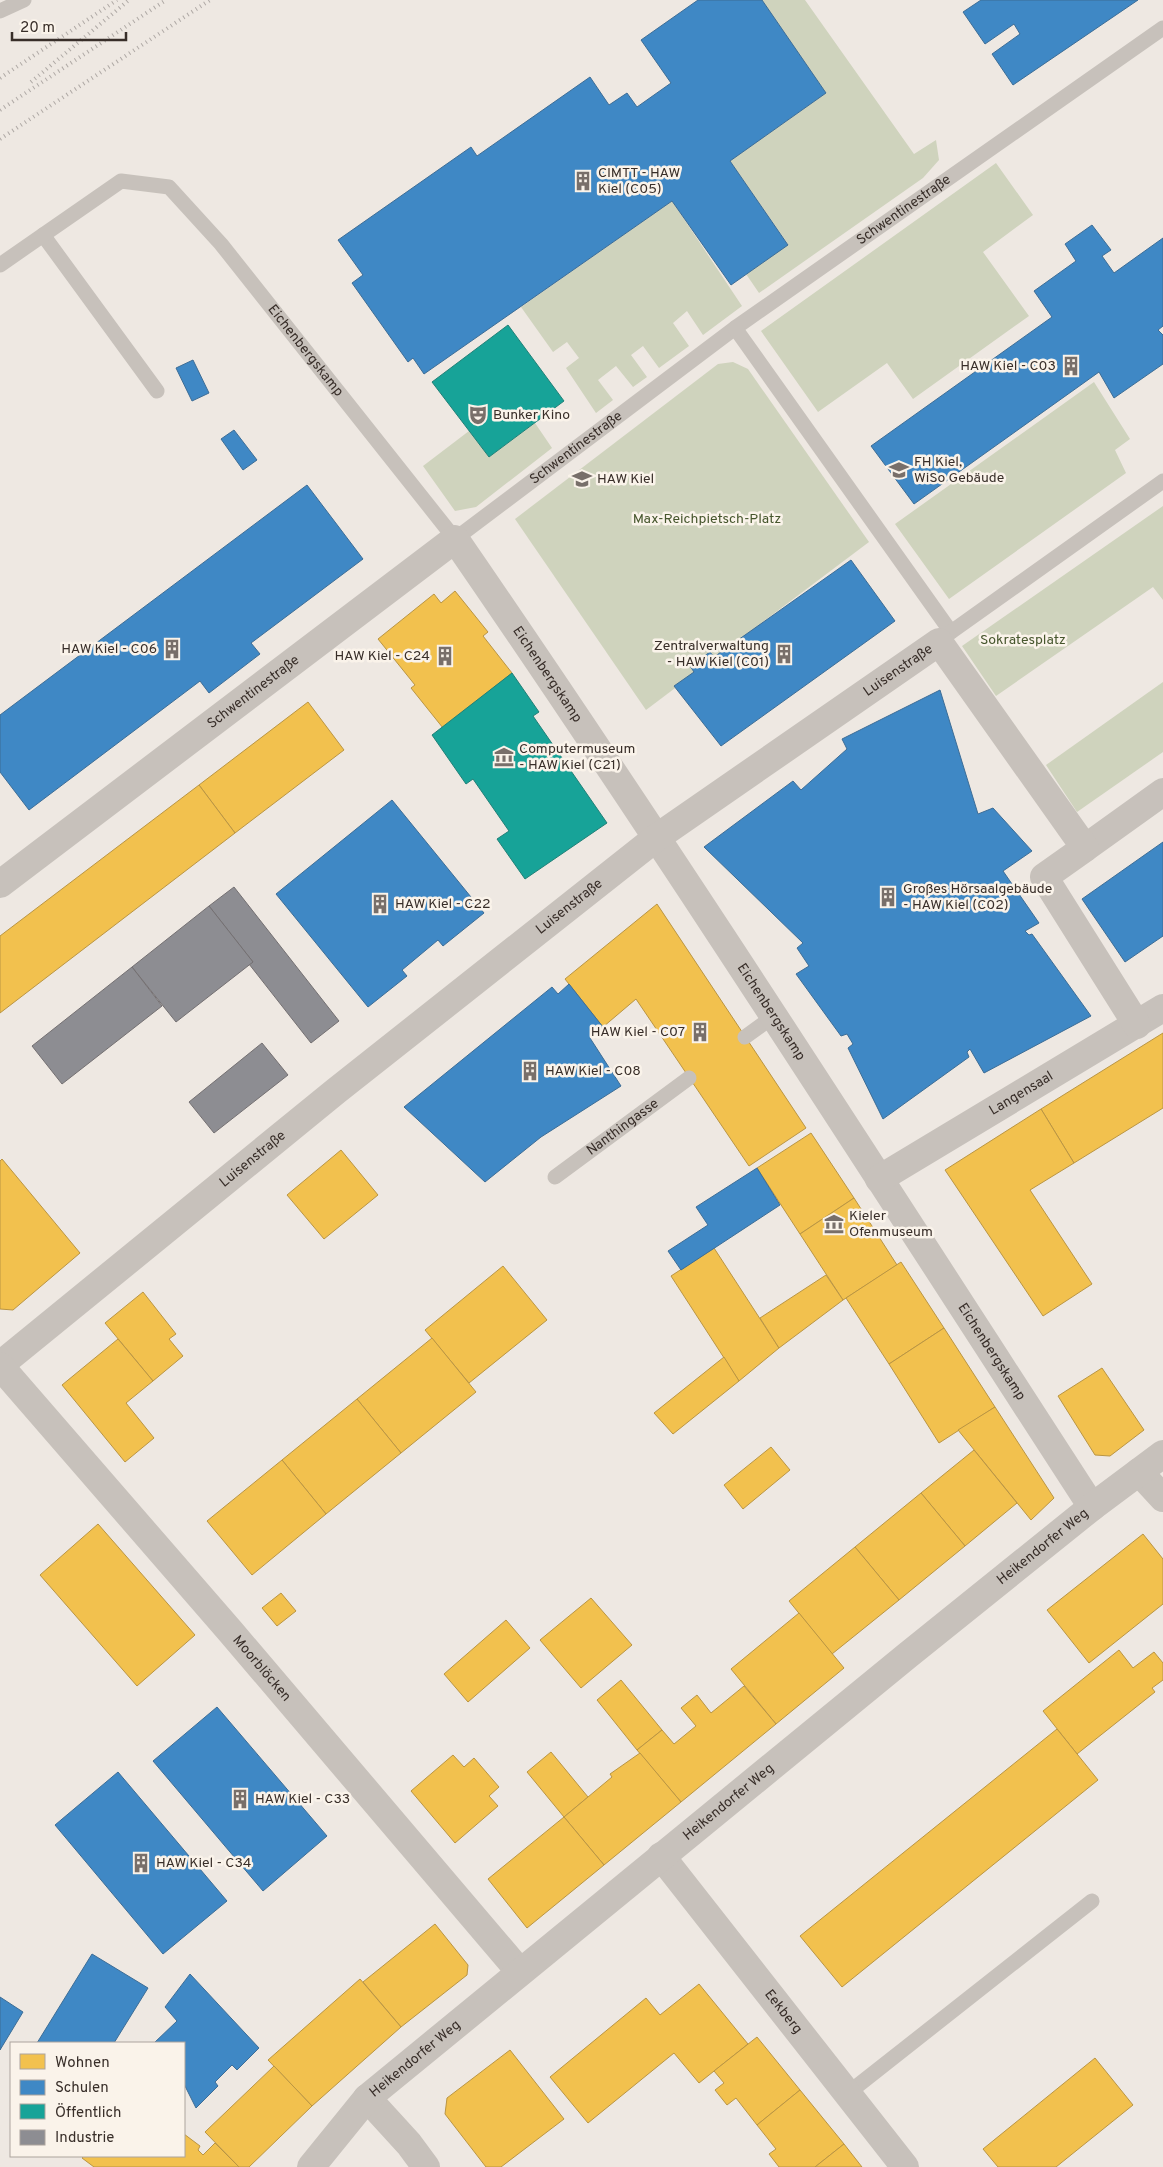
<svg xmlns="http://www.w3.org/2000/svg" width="1163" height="2167" viewBox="0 0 1163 2167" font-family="Overpass,sans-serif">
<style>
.green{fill:#cfd3bd}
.homes{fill:#f2c14e;stroke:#ba9543}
.schools{fill:#3f88c5;stroke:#3d6d96}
.public{fill:#17a398;stroke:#218077}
.industry{fill:#8d8d92;stroke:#747072}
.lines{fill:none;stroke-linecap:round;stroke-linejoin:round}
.lane{stroke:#c7c1bb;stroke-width:15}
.street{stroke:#c7c1bb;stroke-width:28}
.rail{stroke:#afa9a5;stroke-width:4;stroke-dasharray:1 4;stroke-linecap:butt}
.labels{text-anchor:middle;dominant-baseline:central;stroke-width:5;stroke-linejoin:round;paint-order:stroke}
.poi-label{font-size:14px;fill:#382e29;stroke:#faf3ea;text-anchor:start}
.street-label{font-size:14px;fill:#382e29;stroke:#faf3ea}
.park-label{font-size:14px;fill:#46562d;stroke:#faf3ea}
</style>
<rect width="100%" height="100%" fill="#eee8e2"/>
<g class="green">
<path d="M762,0h43l109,154 22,-14 3,20 -16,18 -164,115 -13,-19 42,-30 -58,-83 96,-68z"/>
<path d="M996,163l37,52 -50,37 46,64 -116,83 -26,-36 -69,49 -57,-81z"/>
<path d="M672,201l70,105 -39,29 -16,-24 -14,12 16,23 -30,22 -16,-22 -12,9 16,22 -14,10 -17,-21 -18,14 15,20 -17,13 -30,-45 13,-10 -12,-16 -14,10 -32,-45z"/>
<path d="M733,362l15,7 121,173 -223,168 -131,-191 203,-155z"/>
<path d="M1094,382l36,57 -15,11 11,23 -177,126 -54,-75z"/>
<path d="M535,423l17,25 -76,59 -21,4 -32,-45 46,-35 20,26z"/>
<path d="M1163,506v94l-10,-13 -157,109 -34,-50z"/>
<path d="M1163,682v70l-86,60 -31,-47z"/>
</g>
<g class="homes">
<path d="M455,591l33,41 -5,4 29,37 -69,55 -32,-40 4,-3 -37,-46 56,-45 7,9z"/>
<path d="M308,702l36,48 -109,83 -36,-48z"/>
<path d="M199,785l36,48 -235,180v-77z"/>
<path d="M657,904l149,224 -57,38 -113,-167 -33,28 -38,-48z"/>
<path d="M1163,1033v75l-89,55 -33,-54z"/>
<path d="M1041,1109l33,54 -44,27 62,94 -49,32 -98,-146z"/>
<path d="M811,1133l43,65 -54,36 -43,-66z"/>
<path d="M341,1150l37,45 -54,44 -37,-44z"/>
<path d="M2,1159l78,94 -67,57 -13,-1v-148z"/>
<path d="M854,1198l43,67 -54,35 -43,-66z"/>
<path d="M714,1248l65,100 -40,33 -68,-105z"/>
<path d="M901,1262l43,66 -55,36 -43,-66z"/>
<path d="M503,1266l44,54 -78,63 -44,-53z"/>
<path d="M826,1275l17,25 -64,48 -19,-30z"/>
<path d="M143,1292l33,42 -7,5 14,17 -30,25 -48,-58z"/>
<path d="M944,1328l51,79 -56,36 -50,-79z"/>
<path d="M432,1338l44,54 -75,61 -44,-54z"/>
<path d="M118,1339l35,42 -27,22 28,35 -29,24 -63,-77z"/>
<path d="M724,1357l15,24 -66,53 -19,-21z"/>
<path d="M1102,1368l42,62 -34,26 -15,-1 -37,-59z"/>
<path d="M357,1399l44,54 -75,61 -44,-54z"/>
<path d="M995,1407l59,91 -23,22 -73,-90z"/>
<path d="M771,1447l19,23 -47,39 -19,-24z"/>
<path d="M974,1450l43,53 -52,43 -44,-53z"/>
<path d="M282,1460l44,54 -74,61 -45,-54z"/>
<path d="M921,1493l44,53 -66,54 -44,-53z"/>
<path d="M98,1524l97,111 -58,51 -97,-111z"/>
<path d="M1143,1534l20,25v45l-74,59 -42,-53z"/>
<path d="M855,1547l44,53 -67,54 -43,-53z"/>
<path d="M281,1593l15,18 -19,15 -15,-18z"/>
<path d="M591,1598l41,47 -51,43 -41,-48z"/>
<path d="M799,1613l45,55 -68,56 -45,-55z"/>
<path d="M506,1620l24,28 -62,54 -24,-28z"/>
<path d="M1119,1650l14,18 21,-16 9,11v17l-11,8 3,4 -78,62 -34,-43z"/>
<path d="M621,1680l41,50 -25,20 -40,-50z"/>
<path d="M744,1686l32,38 -95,78 -44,-52 25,-20 12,14 22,-18 -15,-18 16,-13 14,18z"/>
<path d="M1057,1729l41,51 -256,207 -42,-51z"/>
<path d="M551,1752l37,45 -24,20 -37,-45z"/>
<path d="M640,1753l41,49 -77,63 -40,-48 48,-40 -2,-3z"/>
<path d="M453,1755l11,12 10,-9 25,29 -10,9 9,10 -43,37 -44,-52z"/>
<path d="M564,1817l40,48 -77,63 -39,-49z"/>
<path d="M435,1924l33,41 -1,10 -66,52 -38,-45z"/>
<path d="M360,1979l41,48 -89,79 -44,-46z"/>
<path d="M699,1984l49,60 -49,39 -25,-30 -86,70 -38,-46 96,-79 14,17z"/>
<path d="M757,2037l43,53 -43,35 -21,-27 -9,7 -12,-15 9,-7 -10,-12z"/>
<path d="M510,2050l54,69 -63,48h-15l-41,-53 2,-16z"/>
<path d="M1095,2058l38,47 -77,62h-58l-15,-18z"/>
<path d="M274,2066l38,40 -63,61h-10l-34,-35z"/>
<path d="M800,2090l44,54 -29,23h-36l-10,-13 7,-5 -19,-24z"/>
<path d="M184,2134l16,12 -2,4 5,5 12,-12 24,24h-145l-12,-9 2,-2h100z"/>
<path d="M844,2144l18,23h-47z"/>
</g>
<g class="schools">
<path d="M698,0h64l64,93 -96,68 58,84 -57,40 -59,-84 -248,173 -11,-16 -5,4 -56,-79 11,-8 -25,-35 133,-93 6,9 113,-79 19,28 18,-12 10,14 34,-24 -30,-43z"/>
<path d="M981,0h157l-125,85 -21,-31 28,-20 -6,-10 -29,20 -22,-32z"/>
<path d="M1092,225l19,25 -9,6 12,17 49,-35v88l-5,4 5,5v29l-49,34 -15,-26 -185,132 -43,-58 181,-129 -18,-26 42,-30 -11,-17z"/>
<path d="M193,360l16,33 -17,8 -16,-33z"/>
<path d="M234,430l23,30 -14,10 -22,-31z"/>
<path d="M307,485l56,74 -112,84 9,11 -51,39 -9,-12 -171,129 -29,-38v-57z"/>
<path d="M851,560l44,61 -174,125 -47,-60 20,-14 -4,-6 20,-14 4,5z"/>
<path d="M940,690l38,124 15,-6 39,43 -29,20 36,52 -14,8 4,4 3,-1 59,82 -107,57 -14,-24 -3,3 2,5 -86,62 -35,-71 5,-4 -6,-10 -6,2 -45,-62 13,-8 -12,-18 6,-5 -99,-96 89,-66 8,9 46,-41 -5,-10z"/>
<path d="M392,800l92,113 -41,33 -5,-6 -36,30 5,6 -39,31 -92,-113z"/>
<path d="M1163,842v94l-38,26 -43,-63z"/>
<path d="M569,984l34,43 -13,11 31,48 -80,51 -56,45 -81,-75 148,-120 6,7z"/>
<path d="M757,1168l23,37 -99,65 -13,-19 40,-26 -12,-18z"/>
<path d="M217,1707l110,129 -64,55 -110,-130z"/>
<path d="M118,1772l109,129 -64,53 -108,-129z"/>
<path d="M92,1954l56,34 -34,55h-77z"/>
<path d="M190,1974l69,74 -22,22 -5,-5 -17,17 3,4 -22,22 -12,-24v-41h-30l23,-22 -12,-14z"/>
<path d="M0,1997l23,15 -23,38z"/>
</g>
<g class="public">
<path d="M508,325l56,76 -75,56 -57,-75z"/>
<path d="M512,673l27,39 -6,4 74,107 -82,56 -28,-40 12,-8 -36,-52 -7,5 -34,-49z"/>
</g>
<g class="industry">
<path d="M234,887l105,134 -28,22 -62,-79 4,-2 -44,-56z"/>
<path d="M209,906l44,56 -77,60 -44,-55z"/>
<path d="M132,967l30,39 -100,78 -30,-38z"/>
<path d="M262,1043l26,32 -74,58 -25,-31z"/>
</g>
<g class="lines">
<g class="lane">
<path d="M0,11l24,-11"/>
<path d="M43,235l114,156"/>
<path id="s1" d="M0,265l121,-84 48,6 52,57 234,295 280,-211 428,-300"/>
<path d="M735,328l216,304"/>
<path d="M944,637l219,-156"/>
<path d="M745,1037l29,-21"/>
<path id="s2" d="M555,1177l134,-99"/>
<path d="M847,2094l245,-193"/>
</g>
<g class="street">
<path d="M1085,848l78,-56"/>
<path id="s3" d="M0,884l455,-345c219,318 427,644 637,968"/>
<path id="s4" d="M879,1179l284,-171"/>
<path id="s5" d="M0,1365l336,-274 320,-253 283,-196 146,206 -41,29 93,148"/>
<path id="s6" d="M0,1366l230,265 290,341"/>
<path d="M1139,1472l24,26"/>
<path id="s7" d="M661,1856l244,311"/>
<path d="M367,2098l42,46 17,23"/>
<path id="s8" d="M311,2167l56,-69 541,-443 184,-148 71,-53"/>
</g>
<g class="rail">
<path d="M0,78l117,-78"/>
<path d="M31,82l98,-82"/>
<path d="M0,110l166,-110"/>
<path d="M0,139l210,-139"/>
</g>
</g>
<defs>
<symbol id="building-bare" viewBox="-9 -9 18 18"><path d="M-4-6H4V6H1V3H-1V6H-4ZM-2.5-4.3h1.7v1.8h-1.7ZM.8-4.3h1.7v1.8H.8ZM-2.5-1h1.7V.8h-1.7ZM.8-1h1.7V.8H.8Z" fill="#786f6a" stroke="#faf3ea" stroke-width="2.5" paint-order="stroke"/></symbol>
<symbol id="theatre-bare" viewBox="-9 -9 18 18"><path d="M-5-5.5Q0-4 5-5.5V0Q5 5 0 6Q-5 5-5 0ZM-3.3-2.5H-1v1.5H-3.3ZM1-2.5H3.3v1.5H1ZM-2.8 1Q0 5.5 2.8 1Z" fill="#786f6a" stroke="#faf3ea" stroke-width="2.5" paint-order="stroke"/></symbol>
<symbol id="university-bare" viewBox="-9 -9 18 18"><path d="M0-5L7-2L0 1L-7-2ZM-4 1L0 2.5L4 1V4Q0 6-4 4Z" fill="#786f6a" stroke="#faf3ea" stroke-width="2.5" paint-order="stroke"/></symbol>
<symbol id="museum-bare" viewBox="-9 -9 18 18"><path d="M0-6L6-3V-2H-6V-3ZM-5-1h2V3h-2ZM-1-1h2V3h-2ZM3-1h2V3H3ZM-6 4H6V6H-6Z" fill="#786f6a" stroke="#faf3ea" stroke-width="2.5" paint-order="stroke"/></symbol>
</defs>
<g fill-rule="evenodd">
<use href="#building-bare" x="569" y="167" width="28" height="28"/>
<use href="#building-bare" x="1057" y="352" width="28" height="28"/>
<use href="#theatre-bare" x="464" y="401" width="28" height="28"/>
<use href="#university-bare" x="885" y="456" width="28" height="28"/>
<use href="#university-bare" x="568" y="465" width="28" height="28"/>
<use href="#building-bare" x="158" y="635" width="28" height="28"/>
<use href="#building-bare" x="770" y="640" width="28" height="28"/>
<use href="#building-bare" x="431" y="642" width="28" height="28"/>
<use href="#museum-bare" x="490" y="743" width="28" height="28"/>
<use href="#building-bare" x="874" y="883" width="28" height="28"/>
<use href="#building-bare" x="366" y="890" width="28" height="28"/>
<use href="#building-bare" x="686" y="1018" width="28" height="28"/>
<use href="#building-bare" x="516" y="1057" width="28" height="28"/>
<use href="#museum-bare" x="820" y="1210" width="28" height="28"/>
<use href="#building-bare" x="226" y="1785" width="28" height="28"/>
<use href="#building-bare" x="127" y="1849" width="28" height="28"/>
</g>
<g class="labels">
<g class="poi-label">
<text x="598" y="173">CIMTT - HAW<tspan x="598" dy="16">Kiel (C05)</tspan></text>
<text x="1056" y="366" text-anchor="end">HAW Kiel - C03</text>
<text x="493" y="415">Bunker Kino</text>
<text x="914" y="462">FH Kiel,<tspan x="914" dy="16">WiSo Gebäude</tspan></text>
<text x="597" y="479">HAW Kiel</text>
<text x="769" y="646" text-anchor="end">Zentralverwaltung<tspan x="769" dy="16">- HAW Kiel (C01)</tspan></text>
<text x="157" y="649" text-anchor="end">HAW Kiel - C06</text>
<text x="430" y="656" text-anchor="end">HAW Kiel - C24</text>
<text x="519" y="749">Computermuseum<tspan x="519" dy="16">- HAW Kiel (C21)</tspan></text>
<text x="903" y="889">Großes Hörsaalgebäude<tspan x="903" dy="16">- HAW Kiel (C02)</tspan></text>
<text x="395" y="904">HAW Kiel - C22</text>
<text x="685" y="1032" text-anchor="end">HAW Kiel - C07</text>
<text x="545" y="1071">HAW Kiel - C08</text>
<text x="849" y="1216">Kieler<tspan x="849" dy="16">Ofenmuseum</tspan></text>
<text x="255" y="1799">HAW Kiel - C33</text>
<text x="156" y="1863">HAW Kiel - C34</text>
</g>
<g class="street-label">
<text stroke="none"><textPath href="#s1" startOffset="1206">Schwentinestraße</textPath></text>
<text stroke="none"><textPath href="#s1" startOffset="409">Eichenbergskamp</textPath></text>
<text stroke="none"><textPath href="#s1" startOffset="801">Schwentinestraße</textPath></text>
<text stroke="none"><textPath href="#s5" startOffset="1136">Luisenstraße</textPath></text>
<text stroke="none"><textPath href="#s3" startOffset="735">Eichenbergskamp</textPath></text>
<text stroke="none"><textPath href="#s3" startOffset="318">Schwentinestraße</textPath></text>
<text stroke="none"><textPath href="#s5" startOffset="731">Luisenstraße</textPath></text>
<text stroke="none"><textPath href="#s3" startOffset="1140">Eichenbergskamp</textPath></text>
<text stroke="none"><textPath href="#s4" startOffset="166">Langensaal</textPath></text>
<text stroke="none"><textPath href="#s2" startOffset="84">Nanthingasse</textPath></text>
<text stroke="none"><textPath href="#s5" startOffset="326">Luisenstraße</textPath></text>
<text stroke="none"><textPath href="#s3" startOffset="1545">Eichenbergskamp</textPath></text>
<text stroke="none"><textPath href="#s8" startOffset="961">Heikendorfer Weg</textPath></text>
<text stroke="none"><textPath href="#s6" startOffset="400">Moorblöcken</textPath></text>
<text stroke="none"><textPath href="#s8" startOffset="556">Heikendorfer Weg</textPath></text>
<text stroke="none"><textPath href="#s7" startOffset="198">Eekberg</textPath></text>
<text stroke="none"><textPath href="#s8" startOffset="151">Heikendorfer Weg</textPath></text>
</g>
<g class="park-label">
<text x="707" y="519">Max-Reichpietsch-Platz</text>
<text x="1023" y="640">Sokratesplatz</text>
</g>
</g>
<rect x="10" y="2042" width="175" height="115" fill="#faf3ea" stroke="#aca49d"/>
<rect x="20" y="2054" width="25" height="15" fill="#f2c14e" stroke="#aca49d"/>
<text x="55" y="2067" font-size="15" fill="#382e29">Wohnen</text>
<rect x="20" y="2080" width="25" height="15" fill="#3f88c5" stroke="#aca49d"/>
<text x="55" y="2092" font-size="15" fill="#382e29">Schulen</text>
<rect x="20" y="2104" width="25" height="15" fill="#17a398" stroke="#aca49d"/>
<text x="55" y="2117" font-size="15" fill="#382e29">Öffentlich</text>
<rect x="20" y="2130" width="25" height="15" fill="#8d8d92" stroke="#aca49d"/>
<text x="55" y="2142" font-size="15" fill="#382e29">Industrie</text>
<path d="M12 32v8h114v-8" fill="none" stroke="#382e29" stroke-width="2.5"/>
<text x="20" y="32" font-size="15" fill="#382e29" stroke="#faf3ea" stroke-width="4" paint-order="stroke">20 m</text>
</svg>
